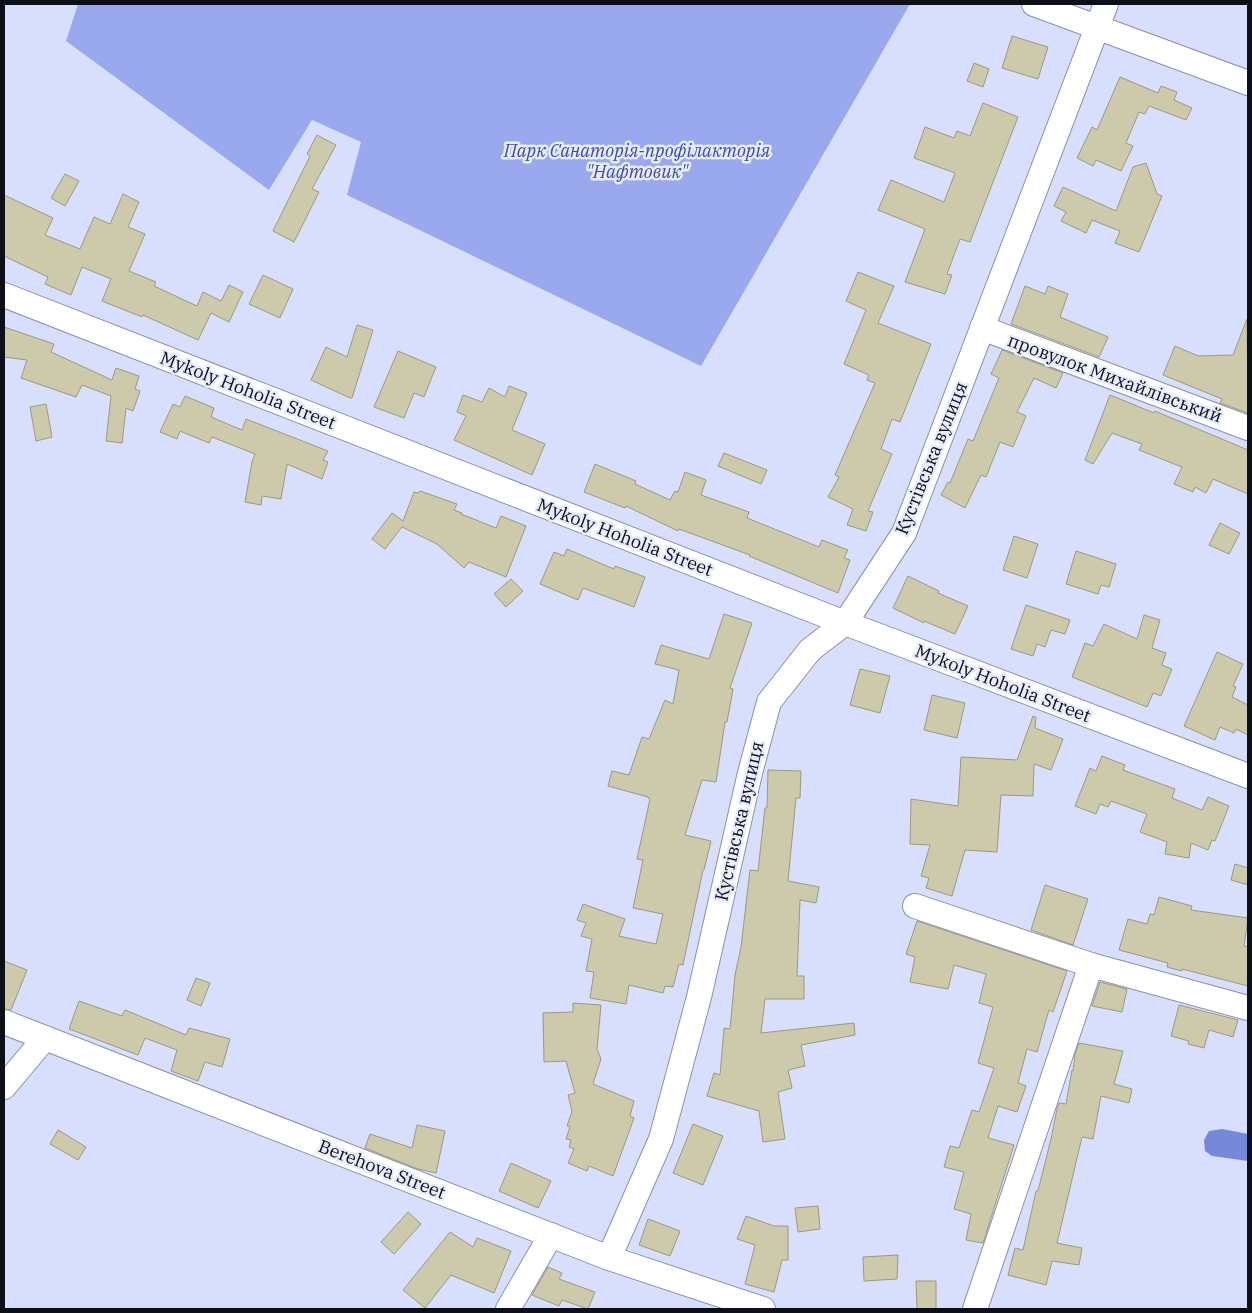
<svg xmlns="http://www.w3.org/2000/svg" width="1252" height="1313" viewBox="0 0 1252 1313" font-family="'IBM Plex Serif',serif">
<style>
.green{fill:#9aa9ee}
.water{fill:#7888d9}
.building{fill:#cdcaac;stroke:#9c997c}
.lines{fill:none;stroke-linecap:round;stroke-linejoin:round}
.street-casing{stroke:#8a91ab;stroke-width:26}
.street{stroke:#fff;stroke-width:24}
.labels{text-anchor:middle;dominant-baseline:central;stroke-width:5;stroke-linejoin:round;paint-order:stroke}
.park-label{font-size:18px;font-style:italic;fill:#3f49a9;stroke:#e8edfe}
.street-label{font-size:18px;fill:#0d0f18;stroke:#e8edfe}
</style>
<rect width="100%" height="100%" fill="#d7dffc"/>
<path class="green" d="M78,4h832l-209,362 -354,-171 14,-53 -49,-22 -43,70 -203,-149z"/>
<path class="water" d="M1222,1129l26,5v27l-36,-5 -7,-5 -1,-11 5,-9z"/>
<g class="building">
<path d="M1012,36l36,11 -10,32 -36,-11z"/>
<path d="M974,63l15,6 -6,18 -16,-6z"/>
<path d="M1120,77l38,16 3,-7 16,6 -3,8 18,8 -6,12 -37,-14 -4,8 -6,-2 -13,31 7,3 -12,25 -25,-11 -3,6 -16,-8 15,-31 5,3z"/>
<path d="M983,103l35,14 -48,125 -10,-3 -13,35 5,1 -7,19 -40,-12 20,-53 -47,-19 13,-30 53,22 11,-29 -41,-15 11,-31 29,11 3,-7 13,5z"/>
<path d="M317,135l19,10 -24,44 7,3 -25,50 -21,-11 37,-75 -3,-2z"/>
<path d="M1146,163l11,31 5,2 -23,56 -24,-9 5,-12 -28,-11 -6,13 -25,-12 5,-9 -12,-6 9,-19 53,24 17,-44z"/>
<path d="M65,174l14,7 -14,25 -14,-8z"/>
<path d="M123,194l16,8 -11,25 17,7 -16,37 27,11 -2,4 43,20 6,-14 18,9 8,-16 14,7 -14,30 -18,-9 -13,27 -55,-25 -1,2 -40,-16 9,-22 -29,-12 -11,28 -26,-11 3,-7 -44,-21v-61l49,23 -8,17 35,14 14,-32 16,7z"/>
<path d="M858,272l36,14 -16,37 53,21 -31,78 -8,-3 -11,30 11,5 -24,57 5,1 -7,19 -19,-6 6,-16 -25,-12 11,-20 -4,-2 40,-92 -8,-3 2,-5 -25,-11 22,-54 -20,-9z"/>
<path d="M263,275l30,14 -13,29 -31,-14z"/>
<path d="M1025,286l20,8 3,-8 20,8 -8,23 48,20 -9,20 -88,-33z"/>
<path d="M1247,319l1,94 -28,-10 2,-4 -59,-24 12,-29 23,10 35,-1z"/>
<path d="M357,325l16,5 -21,68h-2l-39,-18 15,-33 21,10z"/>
<path d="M4,327l50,17 -3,8 61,28 4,-12 23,8 -4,13 5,2 -7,20 -7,-3 -4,35 -16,-2 5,-45 -29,-11 -6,12 -55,-19 6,-18 -23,-3z"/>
<path d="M1002,350l61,23 -7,15 -22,-10 -17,34 9,4 -13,31 -13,-5 -14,35 -5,-2 -16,33 -24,-13 7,-13 2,1 18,-44 5,2 26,-63 -8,-4z"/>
<path d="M398,351l38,16 -12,30 -10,-4 -10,25 -30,-11z"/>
<path d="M509,386l18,7 -15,37 33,14 -13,31 -78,-35 12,-24 -9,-4 6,-17 19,7 7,-14 16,9z"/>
<path d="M1110,395l44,18 1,-2 93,39v44l-35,-15 -7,14 -11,-6 -2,5 -19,-8 8,-17 -43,-17 3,-6 -30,-11 -19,31 -8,-4z"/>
<path d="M185,396l29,12 -3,9 31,13 4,-11 82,32 -5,9 5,2 -6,17 -35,-15 -6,35 -19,-3 -1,9 -16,-3 7,-40 3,-8 -43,-17 -3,6 -29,-12 -3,8 -17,-7 13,-28 7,3z"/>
<path d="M46,404l6,33 -16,4 -6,-34z"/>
<path d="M724,453l43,17 -6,14 -43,-18z"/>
<path d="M595,464l41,17 -1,3 35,16 5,-9 3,1 7,-20 21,8 -5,15 48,17 -2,6 72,29 3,-7 26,10 -4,8 6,2 -12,33 -89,-37 1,-1 -71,-26 -1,2 -52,-25 -1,2 -41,-16z"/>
<path d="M420,491l37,13 -3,6 8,3 -1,1 35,14 5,-12 25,10 -20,51 -37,-15 -5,6 -27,-24 -35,-17 -17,22 -13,-10 20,-26 11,8 11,-29 4,1z"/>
<path d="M1220,523l20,10 -11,21 -20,-9z"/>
<path d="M1014,536l24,8 -11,34 -24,-8z"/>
<path d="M567,549l47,20 1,-3 30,11 -11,30 -51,-19 -5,12 -38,-16 14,-32 10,4z"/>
<path d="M1076,551l40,13 -7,23 -8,-2 -3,9 -32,-10z"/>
<path d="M908,576l31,15 -1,2 30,13 -13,28 -31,-13v2l-31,-15z"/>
<path d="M511,579l12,12 -17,16 -12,-13z"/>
<path d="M1026,605l44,15 -5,14 -14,-4 -6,17 -8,-3 -4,12 -22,-7z"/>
<path d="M724,614l28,9 -22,65 3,1 -6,33h-2l-9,60 -14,-2 -17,55 26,6 -7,29h-1l-20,95 -4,-1 -6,23 -8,-1 -2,7 -34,-8 -3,19 -36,-6 4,-26 -8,-1 6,-32 -11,-3 5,-13 -9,-3 6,-16 42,15 -6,17 37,8 7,-30 -30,-6 10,-48 -6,-1 13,-60 -2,-1v-1l-40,-11 4,-15 17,4 13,-38 7,2 16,-39 8,4 6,-34 -24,-6 6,-19 48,14z"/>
<path d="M1144,615l16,5 -8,28 14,5 -4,12 10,4 -11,27 -8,-3 -6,14 -75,-30 13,-34 8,3 11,-22 33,15z"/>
<path d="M1217,652l26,12 -10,22 3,1 -4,10 16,8v30l-12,-6 -2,4 -14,-6 -5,13 -31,-14z"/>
<path d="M860,669l30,7 -10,37 -30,-8z"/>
<path d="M932,695l33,8 -8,35 -33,-8z"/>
<path d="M1033,716l3,1 -1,11 28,11 -12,31 -17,-6 -1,32 -32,-1 -4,57 -32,-2 -13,46 -26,-8 3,-10 -8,-2 9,-31 -20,-1 1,-45 47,7 3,-49 56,3z"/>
<path d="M1102,756l23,9 -2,5 52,19 -3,9 30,12 6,-13 21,9 -14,35 -3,-1 -4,10 -17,-7 -2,15 -24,-4 2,-12 -27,-10 7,-18 -36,-13 -3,6 -8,-3 -4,10 -21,-8 15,-38 6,3z"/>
<path d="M768,770l33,1 -1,27h-4l-8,83 31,6 -3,16 -16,-3 -3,76h7v23h-39l-4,34 93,-10 1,12 -54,10 4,21 -17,4 4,18 -14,4 7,47 -22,3 -4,-31 -52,-15 7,-23 6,2 4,-47 6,1 5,-54 6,-28 9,-77 8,1 7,-63h2z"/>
<path d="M1235,864l13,4v17l-17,-5z"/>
<path d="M1045,885l43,14 -15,46 -42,-15z"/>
<path d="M1159,897l33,9 -1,4 57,8 -4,28 4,1v39l-66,-17v2l-15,-4 1,-4 -49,-13 9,-31 19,5 3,-10 4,1z"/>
<path d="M917,921l150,50 -14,41 -4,-2 -12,42 -10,-3 -9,34 8,3 -9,26 -19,-6 -10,32 26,7 -31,98 -17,-3 5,-26 -17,-5 10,-37 -20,-5 6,-21 9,2 13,-38 7,2 15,-44 -16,-5 15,-56 -14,-4 7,-29 -32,-9 -6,24 -38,-7 5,-25 -9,-3z"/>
<path d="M4,961l23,9 -16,40 -7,-1z"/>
<path d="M196,978l14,5 -9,23 -14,-6z"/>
<path d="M1100,982l27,7 -5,23 -30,-6z"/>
<path d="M79,1001l43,15 3,-6 61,25 3,-7 41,11 -8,28 -17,-5 -7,19 -27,-10 6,-21 -32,-12 -7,17 -69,-26z"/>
<path d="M573,1003l28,2 -4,44 4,10 -8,25 41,17 -4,15 4,2 -21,58 -24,-10 -2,5 -19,-8 6,-14 -5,-2 2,-7 -5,-1 4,-12 -3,-1 5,-15 -4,-16 7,-2 -9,-32 -22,1 -1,-49 30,-1z"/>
<path d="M1179,1005l59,15 -5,17 -24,-7 -5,18 -16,-4 1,-3 -18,-5z"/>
<path d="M1079,1043l44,8 -9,33 18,5 -3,14 -28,-7 -8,43 -11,-2 -25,106 25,5 -3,17 -27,-4 -6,24 -38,-10 7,-27 8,2 13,-59h2l13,-52 6,-30 2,-6 7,1 6,-34 1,1 2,-17z"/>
<path d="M693,1124l30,12 -20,49 -30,-12z"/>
<path d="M417,1125l28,6 -9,42 -18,-4 -53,-21 5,-14 42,14z"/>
<path d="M58,1130l28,17 -8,13 -28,-16z"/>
<path d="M511,1163l40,18 -13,27 -39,-17z"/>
<path d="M818,1206l2,23 -22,3 -3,-24z"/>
<path d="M408,1212l13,12 -27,30 -13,-12z"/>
<path d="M746,1216l28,10h14v34h-6l-8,32 -29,-8 10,-39 -18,-6z"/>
<path d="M648,1219l32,12 -10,25 -31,-11z"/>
<path d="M450,1232l23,15 4,-9 34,13 -17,42 -43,-18 -26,33 -22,-18z"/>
<path d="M898,1255l-1,24 -33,2 -1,-24z"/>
<path d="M548,1267l14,6 -3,6 36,13 -7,17 -26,-9 -3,6 -27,-11z"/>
<path d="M916,1281h20v28h-19z"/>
</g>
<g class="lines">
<defs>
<g id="street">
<path d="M1034,4l214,79"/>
<path d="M4,295l841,328 403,153"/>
<path d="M982,328l266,100"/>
<path d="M915,906l176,59"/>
<path d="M4,1022l605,236 154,51"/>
<path d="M4,1087l41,-49"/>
<path d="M609,1258l52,-119 38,-142 51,-224 19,-71 41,-52 35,-27 59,-90 202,-529"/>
<path d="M508,1309l43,-74"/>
<path d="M975,1309l116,-344 157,43"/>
</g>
</defs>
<use href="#street" class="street-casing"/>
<use href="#street" class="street"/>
</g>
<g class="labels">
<g class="park-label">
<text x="637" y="150">Парк Санаторія-профілакторія<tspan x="637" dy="21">"Нафтовик"</tspan></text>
</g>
<g class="street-label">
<text transform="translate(1115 378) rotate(20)">провулок Михайлівський</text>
<text transform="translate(248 390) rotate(21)">Mykoly Hoholia Street</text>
<text transform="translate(931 458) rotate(-68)">Кустівська вулиця</text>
<text transform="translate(625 537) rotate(21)">Mykoly Hoholia Street</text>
<text transform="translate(1003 683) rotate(21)">Mykoly Hoholia Street</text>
<text transform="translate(739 821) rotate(-77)">Кустівська вулиця</text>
<text transform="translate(382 1169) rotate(21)">Berehova Street</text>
</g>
</g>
<rect width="1252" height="1313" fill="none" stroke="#0d0f18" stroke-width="10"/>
</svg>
